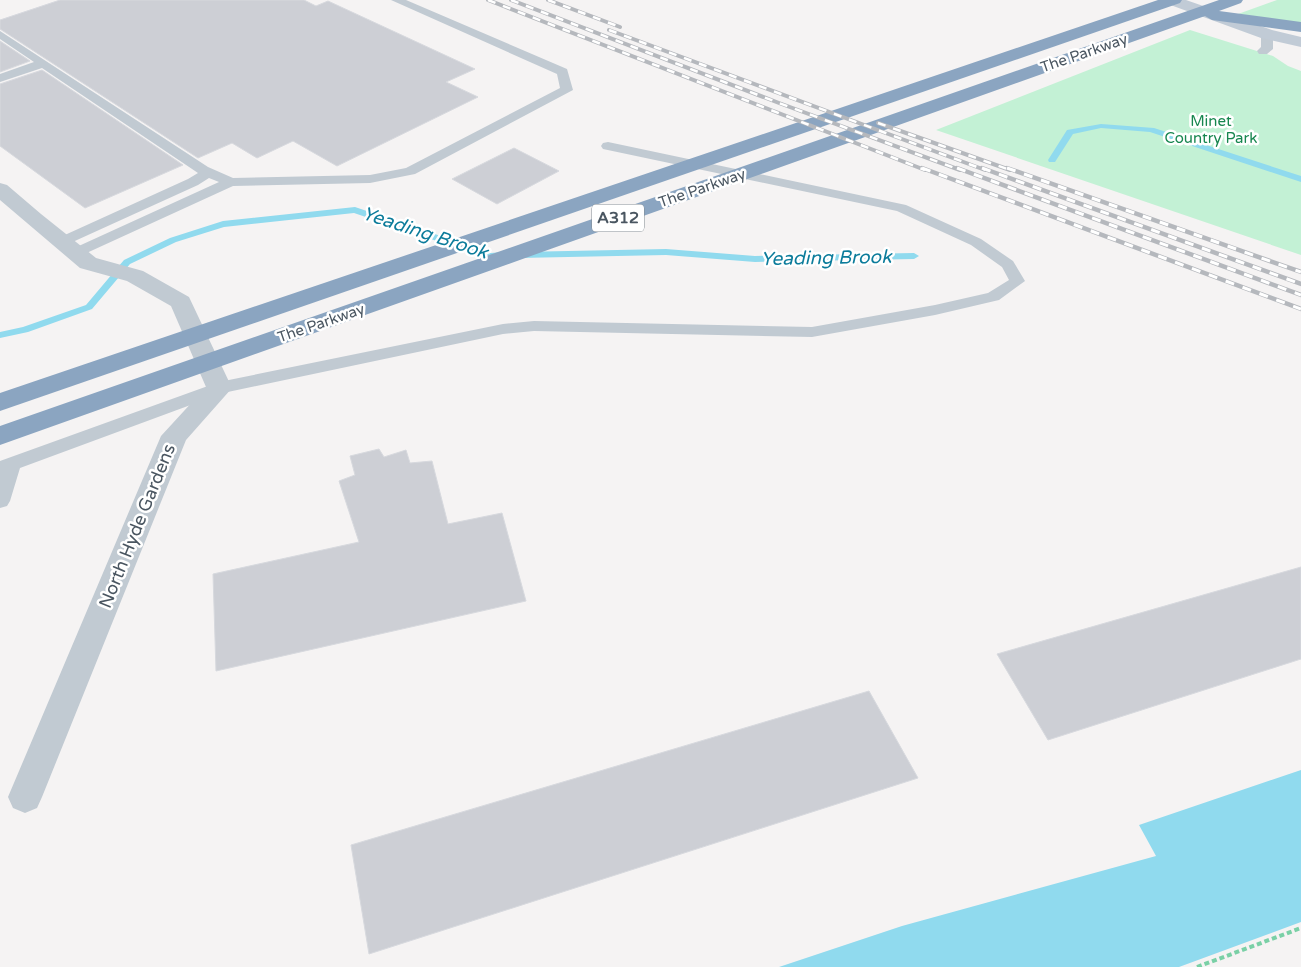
<svg xmlns="http://www.w3.org/2000/svg" width="1301" height="967" viewBox="0 0 1301 967" font-family="'Varela Round',sans-serif">
<style>
.green{fill:#c3f1d5}
.water{fill:#90daee}
.lines{fill:none;stroke-linecap:round;stroke-linejoin:round}
.stream{fill:#90daee;fill-rule:evenodd}
.building{fill:#cdcfd5;stroke:#d7d9de}
.path{stroke:#7ad0a6;stroke-width:4;stroke-dasharray:5 3;stroke-linecap:butt}
.lane{fill:#c1cad2;fill-rule:evenodd}
.street{fill:#c1cad2;fill-rule:evenodd}
.secondary{fill:#c1cbd6;fill-rule:evenodd}
.highway{fill:#8ba5c1;fill-rule:evenodd}
.rail-far1-casing{stroke:#b5b8bd;stroke-width:4}
.rail-casing{stroke:#b5b8bd;stroke-width:4.5}
.rail-far1{stroke:#fff;stroke-width:2.5;stroke-dasharray:8;stroke-linecap:butt}
.rail{stroke:#fff;stroke-width:3;stroke-dasharray:9;stroke-linecap:butt}
.labels{text-anchor:middle;dominant-baseline:central;stroke-width:5;stroke-linejoin:round;paint-order:stroke}
.far-street-label{font-size:15px;fill:#4a5661;stroke:#fff}
.far-park-label{font-size:15px;fill:#17864f;stroke:#fff}
.shield{fill:#fff;stroke:#808990;stroke-width:1}
.shield-label{font-size:16px;font-weight:bold;fill:#4a5661}
.street-label{font-size:18px;fill:#4a5661;stroke:#fff}
.water-label{font-size:19px;font-style:italic;fill:#0c7c9b;stroke:#fff}
</style>
<rect width="100%" height="100%" fill="#f5f3f3"/>
<g class="green">
<path d="M1277,0h24v23l-63,-9z"/>
<path d="M1190,30l83,26 15,10 13,5v184l-365,-125z"/>
</g>
<path class="water" d="M1301,770v152l-122,45h-400l123,-41 254,-70 -17,-31z"/>
<g class="lines">
<g class="stream">
<path d="M1101,124l53,4 147,48v6l-151,-50 -49,-4 -28,6 -18,28h-6l-1,-2 19,-30z"/>
<path d="M355,207l136,46 12,-1 5,3 -5,3h-16l-133,-45 -130,14 -48,15 -46,22 -38,45 -64,23 -28,6v-6l23,-5 63,-22 38,-45 46,-22 53,-17z"/>
<path d="M666,249l89,7 159,-3 5,3 -5,3 -159,3 -89,-7 -147,3 -5,-3 5,-3z"/>
</g>
</g>
<g class="building">
<path d="M60,0h244l12,6 12,-5 147,68 -29,13 32,15 -141,69 -44,-25 -36,17 -25,-15 -34,15 -198,-129v-9z"/>
<path d="M0,41l30,20 -30,11z"/>
<path d="M42,70l141,95 -98,43 -85,-62v-62z"/>
<path d="M514,148l45,23 -62,33 -45,-25z"/>
<path d="M379,449l5,8 22,-7 4,13 22,-2 16,63 54,-11 24,88 -310,70 -3,-97 146,-32 -20,-61 16,-6 -5,-19z"/>
<path d="M1301,567v92l-253,81 -51,-86z"/>
<path d="M869,691l49,87 -549,176 -18,-109z"/>
</g>
<g class="lines">
<path class="path" d="M1197,967l104,-39"/>
<g class="lane">
<path d="M391,0h15l161,69 6,21 -158,84 -45,9 -137,3 -153,70h-10l-3,-3 3,-3 149,-68 -10,-4 -11,7 -132,60h-10l-2,-3 2,-3 132,-60 10,-6 -156,-105 -42,14v-8l34,-12 -34,-23v-8l208,136 25,11 137,-3 36,-7 154,-80 -3,-14z"/>
<path d="M1267,31l6,3v15l-6,5h-8l-2,-3 4,-4v-13z"/>
<path d="M608,142l298,63 75,34 32,22 12,20 -26,19 -64,15 -123,22 -278,-6 -31,3 -280,59 -203,75 -10,33 -3,5 -7,2v-47l219,-79 284,-58 31,-3 278,6 123,-22 53,-12 21,-13 -7,-13 -31,-22 -74,-34 -294,-62 -2,-3 2,-3z"/>
</g>
<path class="street" d="M0,183l7,2 34,29 55,44 47,13 46,26 43,91 -46,52 -144,357 -5,11 -12,5 -12,-5 -5,-11 153,-361 45,-49 -35,-81 -44,-25 -47,-13 -80,-68z"/>
<path class="secondary" d="M1163,0h23l86,30 29,7v10l-40,-9 -96,-35z"/>
<g class="highway">
<path d="M1158,0h24l-2,3 -1180,408v-18z"/>
<path d="M1219,0h24l-2,3 -22,8 82,11v10l-89,-12 -7,-4 -1205,429v-19z"/>
</g>
<defs>
<g id="rail-far1">
<path d="M488,0l437,170"/>
<path d="M511,0l268,103 181,67"/>
<path d="M548,0l72,27"/>
<path d="M609,30l376,140"/>
<path d="M878,123l132,47"/>
</g>
<g id="rail">
<path d="M922,168l379,141"/>
<path d="M957,168l344,127"/>
<path d="M982,168l319,116"/>
<path d="M1007,168l294,104"/>
</g>
</defs>
<use href="#rail-far1" class="rail-far1-casing"/>
<use href="#rail" class="rail-casing"/>
<use href="#rail-far1" class="rail-far1"/>
<use href="#rail" class="rail"/>
</g>
<g class="labels">
<g class="far-street-label">
<text transform="translate(1084 53) rotate(-19)">The Parkway</text>
<text transform="translate(702 188) rotate(-19)">The Parkway</text>
<text transform="translate(321 323) rotate(-19)">The Parkway</text>
</g>
<g class="far-park-label">
<text x="1211" y="121">Minet<tspan x="1211" dy="17">Country Park</tspan></text>
</g>
<rect class="shield" x="592" y="204.5" width="52" height="27" rx="4"/>
<g class="shield-label">
<text x="618" y="218">A312</text>
</g>
<g class="street-label">
<text transform="translate(137 526) rotate(-68)">North Hyde Gardens</text>
</g>
<g class="water-label">
<text transform="translate(425 233) rotate(18)">Yeading Brook</text>
<text transform="translate(826 258) rotate(-1)">Yeading Brook</text>
</g>
</g>
</svg>
